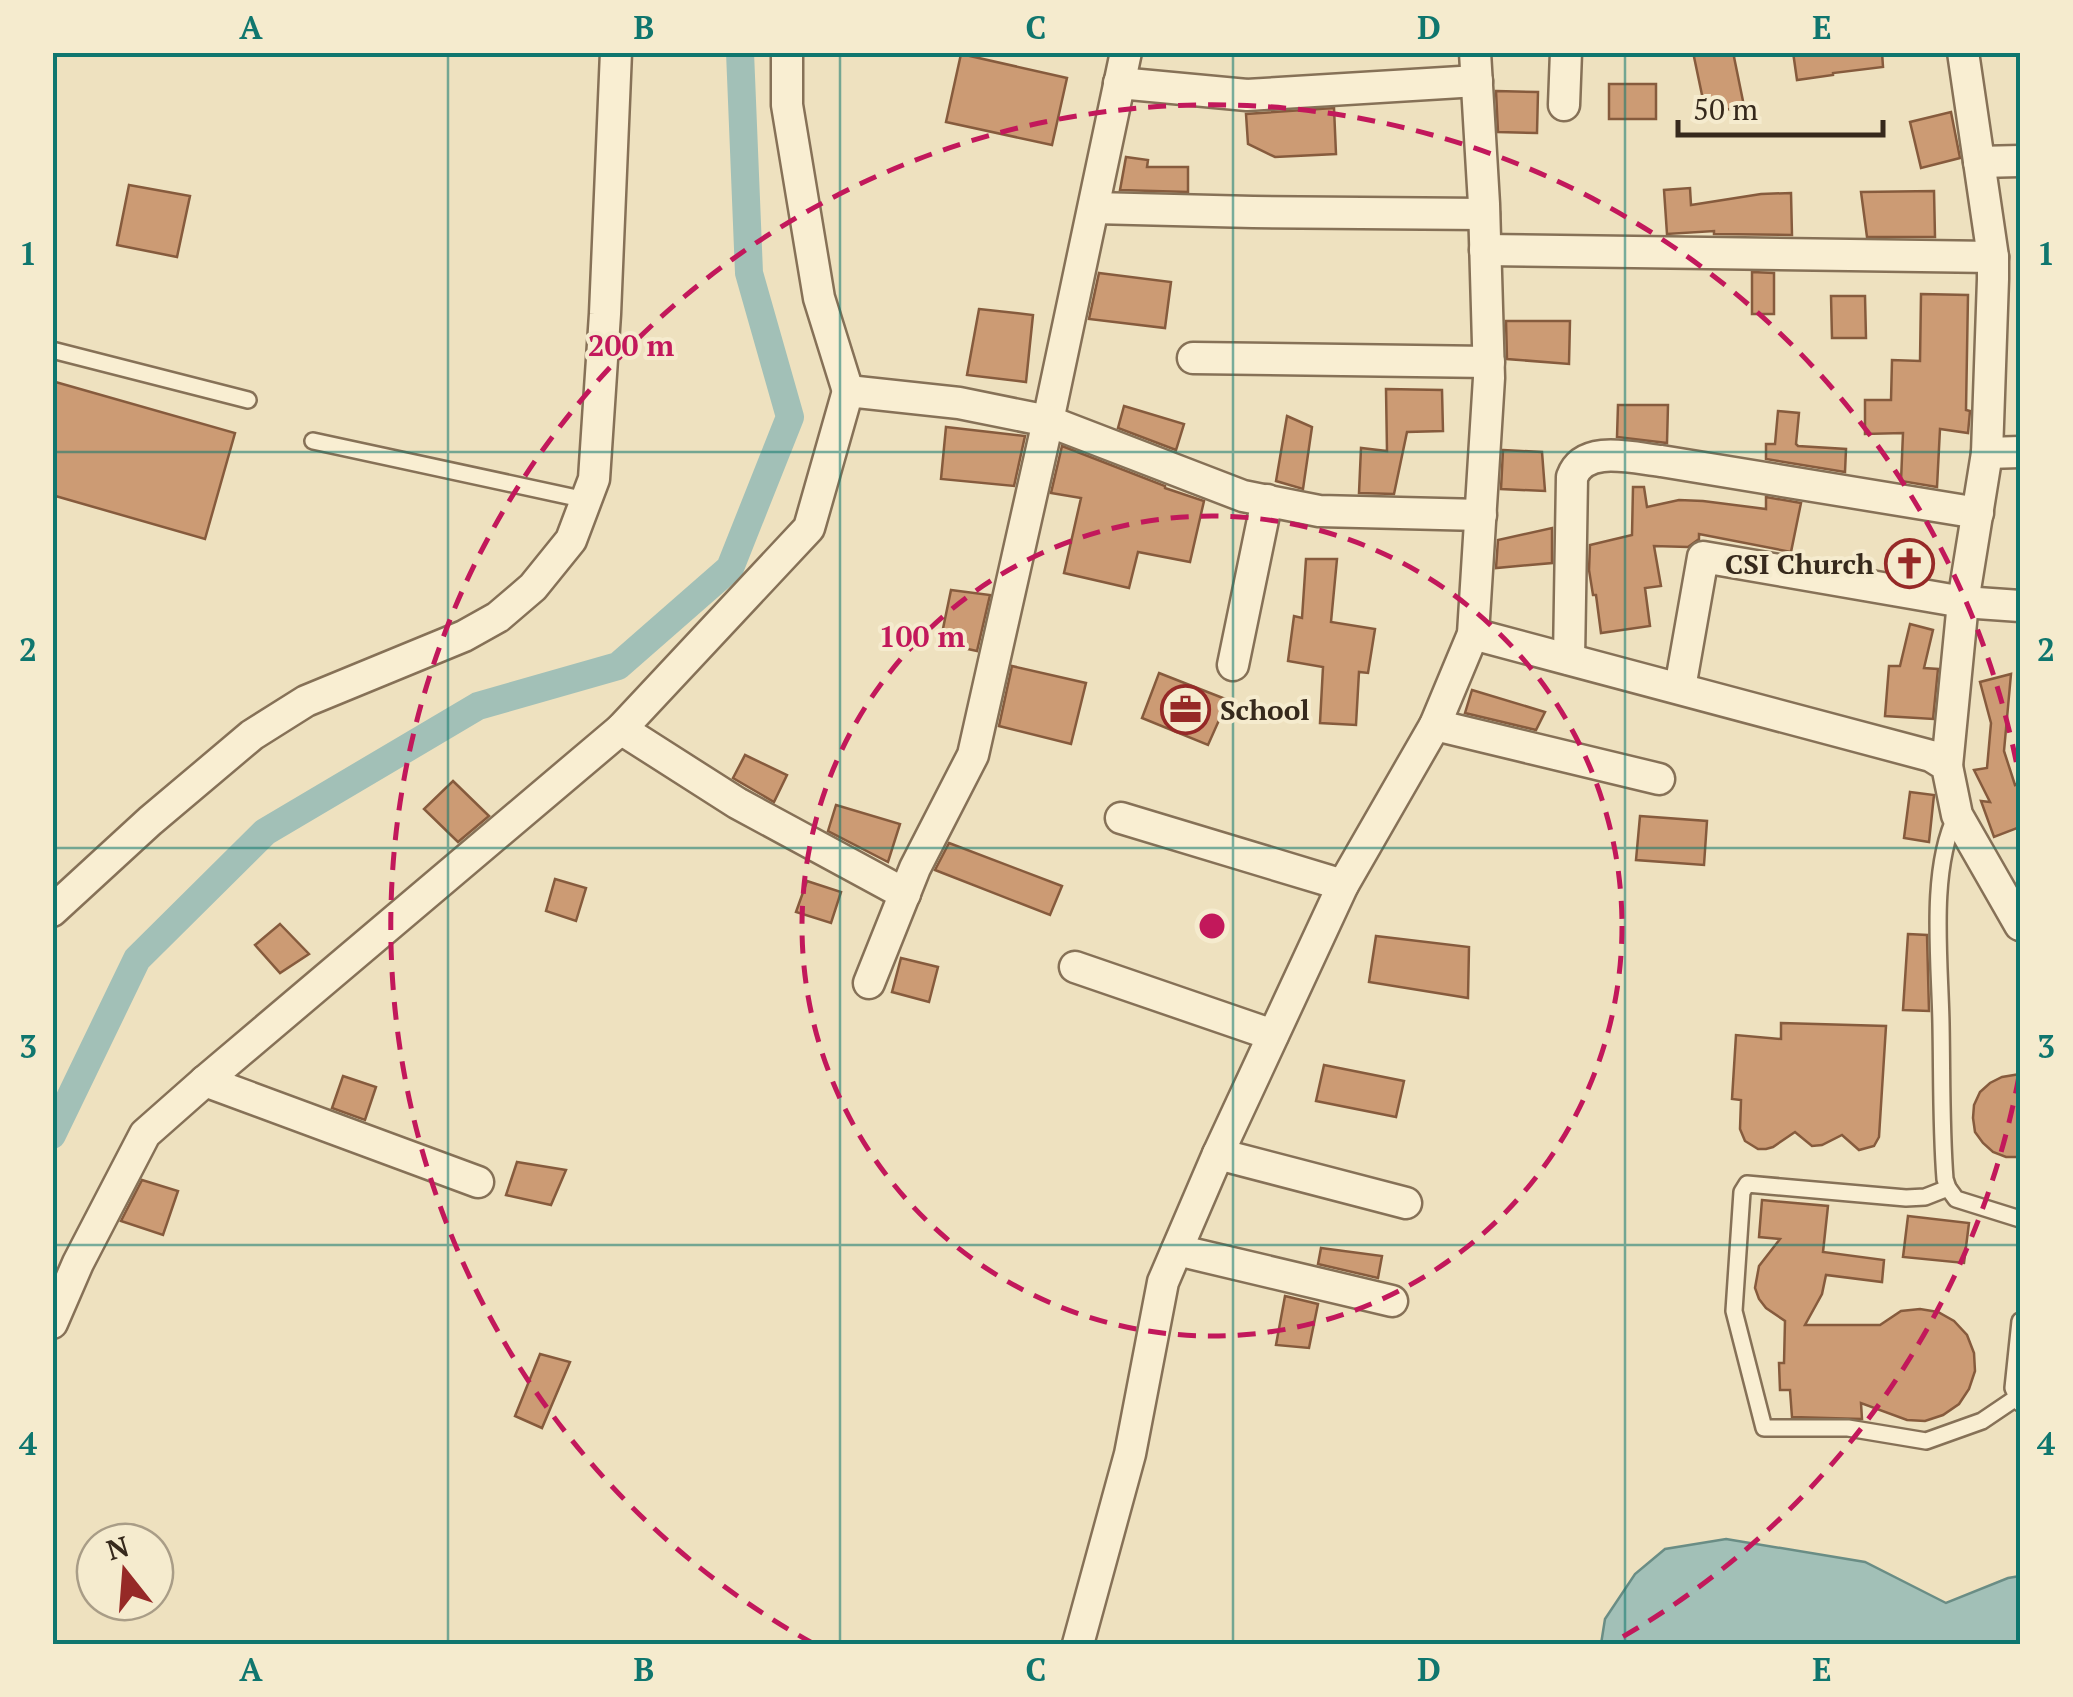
<svg xmlns="http://www.w3.org/2000/svg" width="2073" height="1697" viewBox="0 0 2073 1697" font-family="'PT Serif',serif">
<style>
.water{fill:#a2c0b7;stroke:#6a8d85;stroke-width:2.5}
.lines{fill:none;stroke-linecap:round;stroke-linejoin:round}
.canal{stroke:#a2c0b7;stroke-width:28}
.building{fill:#cc9b74;stroke:#865b3d;stroke-width:2.5}
.lane-casing{stroke:#867157;stroke-width:20}
.street-casing{stroke:#867157;stroke-width:35}
.lane{stroke:#f9eed2;stroke-width:15}
.street{stroke:#f9eed2;stroke-width:30}
.grid{fill:none;stroke:#0f766e;stroke-width:2.5;stroke-opacity:0.55}
.ring{fill:none;stroke:#c2185b;stroke-width:5;stroke-dasharray:18 12}
.labels{text-anchor:middle;dominant-baseline:central;stroke-width:8;stroke-linejoin:round;paint-order:stroke}
.poi-label{font-size:28px;font-weight:bold;fill:#36291c;stroke:#f5ebce;text-anchor:end}
.centre{fill:#c2185b;stroke:#f5ebce;stroke-width:5}
.ring-label{font-size:30px;text-anchor:middle;font-weight:bold;fill:#c2185b;stroke:#f5ebce;stroke-width:8;stroke-linejoin:round;paint-order:stroke}
.neatline{fill:none;stroke:#0f766e;stroke-width:4}
.grid-label{font-size:32px;text-anchor:middle;font-weight:bold;fill:#0f766e}
</style>
<rect width="100%" height="100%" fill="#eee1bf"/>
<path class="water" d="M1726,1539l139,23 81,41 62,-25 12,-2v68h-419l4,-25 30,-45 30,-25z"/>
<g class="lines">
<path class="canal" d="M52,1135l85,-176 128,-127 213,-126 140,-40 112,-98 60,-151 -41,-144 -9,-221"/>
</g>
<g class="building">
<path d="M1693,52h40l11,54 -38,8z"/>
<path d="M1793,52h89l1,15 -50,6v2l-36,5z"/>
<path d="M961,54l106,24 -15,67 -106,-23z"/>
<rect x="1609" y="84" width="47" height="35"/>
<path d="M1496,91l42,1 -1,41 -39,-1z"/>
<path d="M1334,108l2,46 -61,3 -27,-13 -2,-30z"/>
<path d="M1951,112l9,46 -39,10 -11,-46z"/>
<path d="M1126,157l22,3 -1,7h41v25l-68,-2z"/>
<path d="M129,185l61,11 -13,61 -60,-12z"/>
<path d="M1690,188l1,17 70,-11 30,-1 1,42 -78,-1v-3l-47,3 -3,-44z"/>
<path d="M1934,191l1,46h-68l-6,-45z"/>
<path d="M1752,272l22,1v41h-22z"/>
<path d="M1099,273l72,9 -6,46 -76,-9z"/>
<path d="M1921,294l47,1 -2,115 4,1 -2,22 -28,-4 -3,58 -36,-6 2,-48 -38,1v-34h26l1,-40 28,1z"/>
<path d="M1831,296h34l1,42h-34z"/>
<path d="M979,309l54,6 -7,67 -59,-7z"/>
<path d="M1506,321h64l-1,43 -62,-5z"/>
<path d="M52,381l183,52 -30,106 -153,-44z"/>
<path d="M1386,389l56,1 1,41 -36,1 -13,62 -35,-1 2,-45 26,3z"/>
<path d="M1618,405h50l-1,38 -50,-6z"/>
<path d="M1124,406l60,18 -8,26 -58,-22z"/>
<path d="M1778,411l21,2 -3,31 2,2 48,3 -1,23 -79,-13v-15h9z"/>
<path d="M1287,416l25,11 -9,62 -27,-8z"/>
<path d="M946,427l79,9 -11,50 -73,-7z"/>
<path d="M1062,446l103,40v2l39,13 -14,61 -52,-10 -9,36 -65,-15 17,-75 -30,-5z"/>
<path d="M1503,450l39,2 3,39 -44,-2z"/>
<path d="M1633,487h11l3,20 32,-7 24,1 63,8v-12l35,6 -10,49 -92,-18v5l-11,8 -34,-1 7,40 -16,2 5,38 -49,7 -5,-38h-3l-4,-25 1,-25 42,-10z"/>
<path d="M1552,528v35l-56,5 2,-28z"/>
<path d="M1306,559h31l-6,63 44,7 -7,44 -9,-1 -3,53 -36,-2 3,-56 -35,-6 6,-45 8,2z"/>
<path d="M951,590l39,5 -13,56 -37,-8z"/>
<path d="M1910,624l23,6 -9,38 14,1 -5,50 -48,-3 4,-50h11z"/>
<path d="M1012,666l74,17 -15,61 -72,-18z"/>
<path d="M1159,673l69,27 -20,45 -66,-27z"/>
<path d="M2011,674l-7,77 11,34 5,-2v44l-26,10 -13,-36 9,1 -16,-32 13,-2 4,-45 -11,-41z"/>
<path d="M1472,690l73,22 -9,18 -71,-17z"/>
<path d="M745,755l42,20 -13,27 -41,-24z"/>
<path d="M453,781l36,35 -31,26 -34,-33z"/>
<path d="M1910,792l24,3 -5,47 -25,-4z"/>
<path d="M836,805l64,19 -12,38 -60,-31z"/>
<path d="M1640,816l67,5 -3,44 -68,-5z"/>
<path d="M949,843l113,43 -12,29 -115,-45z"/>
<path d="M555,879l31,9 -10,33 -30,-10z"/>
<path d="M807,881l34,11 -10,31 -35,-11z"/>
<path d="M280,924l29,30 -29,19 -25,-28z"/>
<path d="M1908,934l19,1 2,76 -26,-1z"/>
<path d="M1376,936l93,11 -1,51 -99,-16z"/>
<path d="M901,958l37,9 -9,35 -37,-10z"/>
<path d="M1781,1023l105,3 -7,111 -5,9 -15,4 -17,-15 -20,10 -10,1 -17,-14 -22,15 -7,2h-8l-13,-8 -5,-12 1,-29 -9,-1 4,-64 45,4z"/>
<path d="M1324,1065l80,16 -8,36 -80,-16z"/>
<path d="M2020,1074v83h-14l-13,-5 -10,-9 -8,-11 -2,-14 1,-13 6,-13 10,-9 12,-6z"/>
<path d="M343,1076l33,11 -11,33 -33,-12z"/>
<path d="M517,1162l49,8 -15,35 -45,-10z"/>
<path d="M142,1180l36,11 -15,44 -42,-14z"/>
<path d="M1762,1200l66,6 -5,46 61,8 -2,22 -56,-7 -4,19 -17,31h75l21,-14 19,-2 18,3 16,9 13,14 7,18 1,18 -6,18 -10,15 -16,11 -18,6 -18,-1 -46,-17 1,16 -70,-2 -2,-27h-10l-1,-27h5l1,-42 -19,-13 -7,-9 -4,-11 4,-22 21,-27 -21,-2z"/>
<path d="M1908,1216l61,7 -5,40 -61,-6z"/>
<path d="M1321,1248l61,8 -4,22 -60,-14z"/>
<path d="M1285,1296l33,8 -9,44 -33,-3z"/>
<path d="M540,1354l30,8 -28,66 -27,-12z"/>
</g>
<g class="lines">
<defs>
<g id="lane">
<path d="M52,350l196,50"/>
<path d="M313,441l273,59"/>
<path d="M1956,816c-27,55 -16,146 -15,208 1,51 0,104 4,155l3,9 8,11 64,20"/>
<path d="M1948,1188l-23,9 -19,1 -159,-14 -5,8 -8,119 30,117h84l78,13 56,-20 34,-23"/>
<path d="M2020,1321l-7,67 7,15"/>
</g>
<g id="street">
<path d="M787,52v53l32,193 29,93"/>
<path d="M1119,83l128,12 230,-14"/>
<path d="M1564,105l2,-53"/>
<path d="M1979,162l41,-1"/>
<path d="M1094,208l159,4 231,2"/>
<path d="M1485,250l508,7"/>
<path d="M1193,358l296,4"/>
<path d="M1987,453l33,-1"/>
<path d="M1473,634l458,122 16,10 10,49 63,110"/>
<path d="M1569,659l3,-182c12,-33 61,-19 89,-16l317,52"/>
<path d="M1233,665l34,-165"/>
<path d="M1680,688l23,-131 260,45 57,4"/>
<path d="M1435,725l224,54"/>
<path d="M621,729l116,74 168,91"/>
<path d="M1947,766l16,-164 24,-149 6,-174v-22l-30,-205"/>
<path d="M1121,818l222,67"/>
<path d="M52,911l98,-90 102,-86 54,-34 158,-65 34,-19 35,-30 38,-47 23,-61 11,-165 11,-262"/>
<path d="M1075,967l198,68"/>
<path d="M869,983l46,-115 58,-113 75,-334 78,-369"/>
<path d="M205,1081l273,101"/>
<path d="M1218,1154l188,49"/>
<path d="M1177,1250l215,51"/>
<path d="M52,1323l26,-60 67,-129 60,-53 416,-352 188,-201 39,-137 111,12 89,18 195,75 76,15 162,4"/>
<path d="M1078,1644l52,-190 33,-172 55,-128 125,-269 92,-160 38,-91 16,-256 -5,-174 -9,-152"/>
</g>
</defs>
<use href="#lane" class="lane-casing"/>
<use href="#street" class="street-casing"/>
<use href="#lane" class="lane"/>
<use href="#street" class="street"/>
</g>
<path class="grid" d="M448,52v1592M840,52v1592M1233,52v1592M1625,52v1592M52,452h1968M52,848h1968M52,1245h1968"/>
<g class="ring">
<circle cx="1212" cy="926" r="410"/>
<path d="M2019 1076A821 821 0 0 1 1610 1644M814 1644A821 821 0 1 1 2019 776"/>
</g>
<defs>
<symbol id="church-ring" viewBox="-11 -11 22 22"><circle r="9.5" fill="#f5ebce" stroke="#962927" stroke-width="1.5"/><path d="M-1.2-6h2.4v3.5h3.3v2.4h-3.3V6h-2.4V-.1h-3.3v-2.4h3.3Z" fill="#962927"/></symbol>
<symbol id="office-ring" viewBox="-11 -11 22 22"><circle r="9.5" fill="#f5ebce" stroke="#962927" stroke-width="1.5"/><path d="M-6-3h4V-5.5h4V-3h4V5H-6ZM-1-4.5V-3h2v-1.5ZM-6 0V1H6V0Z" fill="#962927"/></symbol>
</defs>
<g fill-rule="evenodd">
<use href="#church-ring" x="1882" y="536" width="55" height="55"/>
<use href="#office-ring" x="1158" y="682" width="55" height="55"/>
</g>
<g class="labels">
<g class="poi-label">
<text x="1874" y="563">CSI Church</text>
<text x="1220" y="709" text-anchor="start">School</text>
</g>
</g>
<circle cx="1212" cy="926" r="15" class="centre"/>
<g class="ring-label">
<text x="631" y="356">200 m</text>
<text x="922" y="647">100 m</text>
</g>
<rect width="2073" height="1697" fill="none" stroke="#f5ebce" stroke-width="110"/>
<g transform="translate(125 1572) rotate(343)"><circle r="48" fill="#f5ebce" stroke="#a99d87" stroke-width="2.5"/>
<path d="M0-8L18 38L0 25L-18 38Z" fill="#962927"/>
<text y="-15" font-size="28" font-weight="bold" text-anchor="middle" fill="#36291c">N</text>
</g>
<path d="M1678 120v15h205v-15" fill="none" stroke="#36291c" stroke-width="5"/>
<text x="1693" y="120" font-size="30" fill="#36291c" stroke="#f5ebce" stroke-width="8" paint-order="stroke">50 m</text>
<rect x="55" y="55" width="1963" height="1587" class="neatline"/>
<g class="grid-label">
<text x="251" y="39">A</text>
<text x="644" y="39">B</text>
<text x="1036" y="39">C</text>
<text x="1429" y="39">D</text>
<text x="1822" y="39">E</text>
<text x="28" y="265">1</text>
<text x="2046" y="265">1</text>
<text x="28" y="661">2</text>
<text x="2046" y="661">2</text>
<text x="28" y="1058">3</text>
<text x="2046" y="1058">3</text>
<text x="28" y="1455">4</text>
<text x="2046" y="1455">4</text>
<text x="251" y="1681">A</text>
<text x="644" y="1681">B</text>
<text x="1036" y="1681">C</text>
<text x="1429" y="1681">D</text>
<text x="1822" y="1681">E</text>
</g>
</svg>
